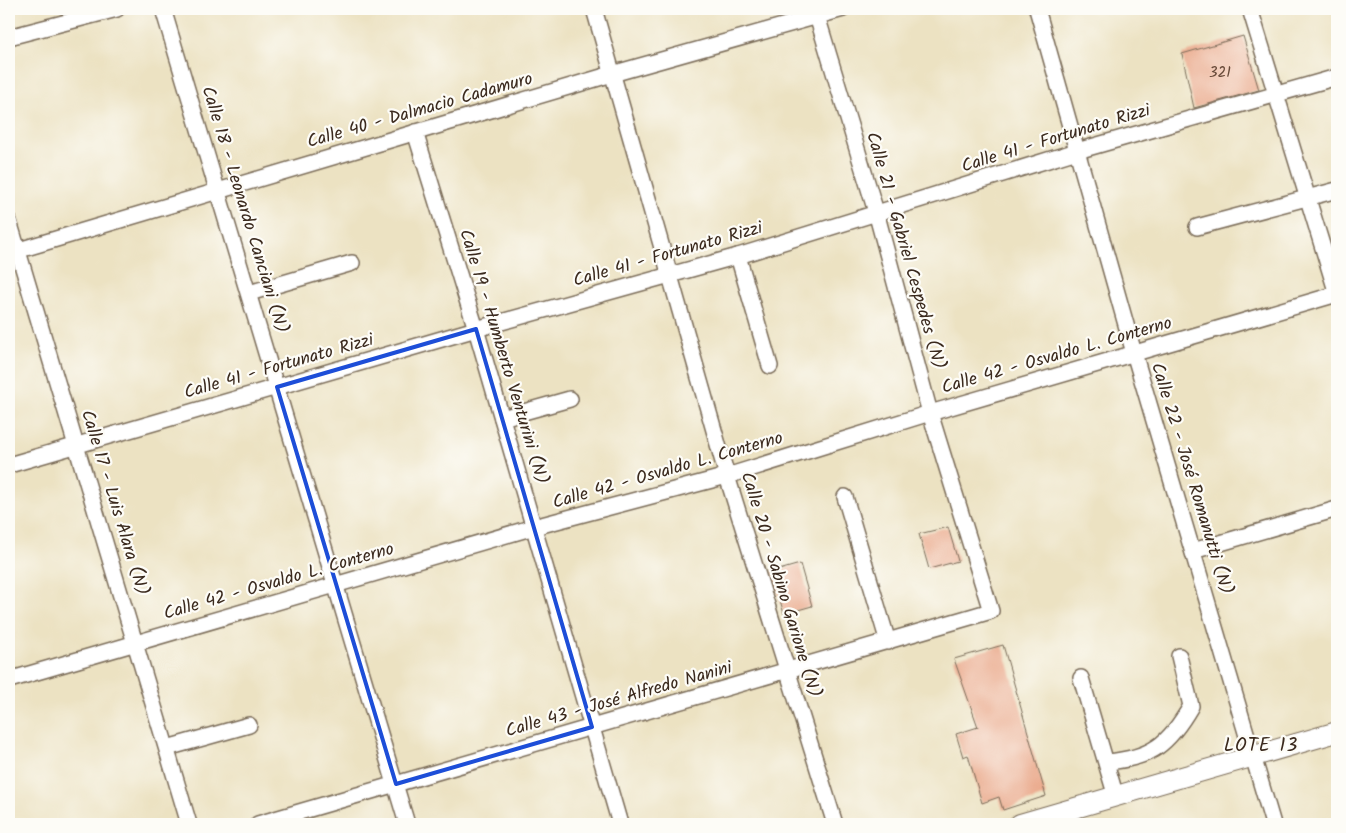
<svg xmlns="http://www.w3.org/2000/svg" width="1346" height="833" viewBox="0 0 1346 833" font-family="Kalam,sans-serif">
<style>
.building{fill:#eaa98b}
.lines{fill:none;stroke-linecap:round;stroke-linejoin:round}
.minor-casing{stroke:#796a57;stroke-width:18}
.major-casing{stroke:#796a57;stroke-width:22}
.minor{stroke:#fff;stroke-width:15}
.major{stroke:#fff;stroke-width:20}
.marked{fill:none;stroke:#1d4ed8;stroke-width:4;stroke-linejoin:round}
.labels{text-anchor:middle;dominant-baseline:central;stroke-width:4.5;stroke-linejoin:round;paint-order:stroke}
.number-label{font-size:15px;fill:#674a39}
.street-label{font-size:18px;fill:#3b2a1e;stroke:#fdfcf7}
.neighbourhood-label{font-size:19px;letter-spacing:1px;fill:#3b2a1e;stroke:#fdfcf7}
</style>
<rect width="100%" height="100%" fill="#fdfcf7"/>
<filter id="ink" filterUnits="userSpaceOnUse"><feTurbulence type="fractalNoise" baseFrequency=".02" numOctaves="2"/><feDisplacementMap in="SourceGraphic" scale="10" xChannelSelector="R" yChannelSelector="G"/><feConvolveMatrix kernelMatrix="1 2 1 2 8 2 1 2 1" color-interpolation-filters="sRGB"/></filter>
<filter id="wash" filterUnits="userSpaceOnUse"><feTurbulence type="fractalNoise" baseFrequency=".0096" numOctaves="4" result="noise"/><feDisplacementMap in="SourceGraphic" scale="20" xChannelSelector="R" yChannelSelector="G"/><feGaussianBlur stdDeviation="1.12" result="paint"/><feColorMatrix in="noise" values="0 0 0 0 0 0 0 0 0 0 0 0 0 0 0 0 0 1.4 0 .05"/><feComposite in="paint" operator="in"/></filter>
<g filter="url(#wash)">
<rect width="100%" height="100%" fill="#ece2c2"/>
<g id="blocks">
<g class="building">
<path d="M1243,36l16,54 -65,18 -12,-54z"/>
<path d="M948,527l10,34 -29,8 -10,-35z"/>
<path d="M800,564l12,42 -28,8 -12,-42z"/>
<path d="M1003,645l43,151 -43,14 -4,-13 -17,6 -14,-48 -5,2 -7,-23 22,-7 -24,-68z"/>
</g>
</g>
</g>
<g filter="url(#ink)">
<use href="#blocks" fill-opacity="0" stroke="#796a57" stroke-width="1"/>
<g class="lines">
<defs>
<g id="minor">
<path d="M163,9l244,815"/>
<path d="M594,9l133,467 108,348"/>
<path d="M1037,9l97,344 139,471"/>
<path d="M1250,9l87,285"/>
<path d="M9,37l108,-28"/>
<path d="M415,132l61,197 144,495"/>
<path d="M9,221l180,603"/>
<path d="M1197,227l140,-37"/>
<path d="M9,253l603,-179 231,-65"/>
<path d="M738,256l32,110"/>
<path d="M249,293l103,-30"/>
<path d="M502,418l68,-19"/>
<path d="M9,465l467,-136 262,-73 339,-105 260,-74"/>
<path d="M845,497l43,145"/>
<path d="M1193,551l144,-42"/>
<path d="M1081,678l35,119"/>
<path d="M9,680l525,-153 193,-51 203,-63 407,-119"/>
<path d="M167,748l82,-23"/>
<path d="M1107,762c45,-4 62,-18 84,-56l-12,-50"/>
<path d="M258,824l733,-213 -61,-198 -54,-201 -59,-196"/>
</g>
<path id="major" d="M1020,824l317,-92"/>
</defs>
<use href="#minor" class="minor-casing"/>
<use href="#major" class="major-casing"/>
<use href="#minor" class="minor"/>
<use href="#major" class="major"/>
</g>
</g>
<path class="marked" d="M476,329l116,398 -196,57 -119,-397z"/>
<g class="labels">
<g class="number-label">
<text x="1220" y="73">321</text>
</g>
<g class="street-label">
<text transform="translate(420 111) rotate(-16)">Calle 40 - Dalmacio Cadamuro</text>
<text transform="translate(1056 139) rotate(-17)">Calle 41 - Fortunato Rizzi</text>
<text transform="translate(244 210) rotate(73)">Calle 18 - Leonardo Canciani (N)</text>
<text transform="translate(905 251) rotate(74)">Calle 21 - Gabriel Cespedes (N)</text>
<text transform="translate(668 255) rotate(-16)">Calle 41 - Fortunato Rizzi</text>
<text transform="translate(1057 356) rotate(-16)">Calle 42 - Osvaldo L. Conterno</text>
<text transform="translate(503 357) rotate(73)">Calle 19 - Humberto Venturini (N)</text>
<text transform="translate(279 367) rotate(-16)">Calle 41 - Fortunato Rizzi</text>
<text transform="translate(668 471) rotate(-16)">Calle 42 - Osvaldo L. Conterno</text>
<text transform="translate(1191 479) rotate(73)">Calle 22 - José Romanutti (N)</text>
<text transform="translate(114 503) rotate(73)">Calle 17 - Luis Alara (N)</text>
<text transform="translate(279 582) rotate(-16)">Calle 42 - Osvaldo L. Conterno</text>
<text transform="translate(780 585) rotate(73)">Calle 20 - Sabino Garione (N)</text>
<text transform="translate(619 700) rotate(-16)">Calle 43 - José Alfredo Nanini</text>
</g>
<g class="neighbourhood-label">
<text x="1261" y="746">LOTE 13</text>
</g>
</g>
<rect width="1346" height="833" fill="none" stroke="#fdfcf7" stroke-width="30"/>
</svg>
